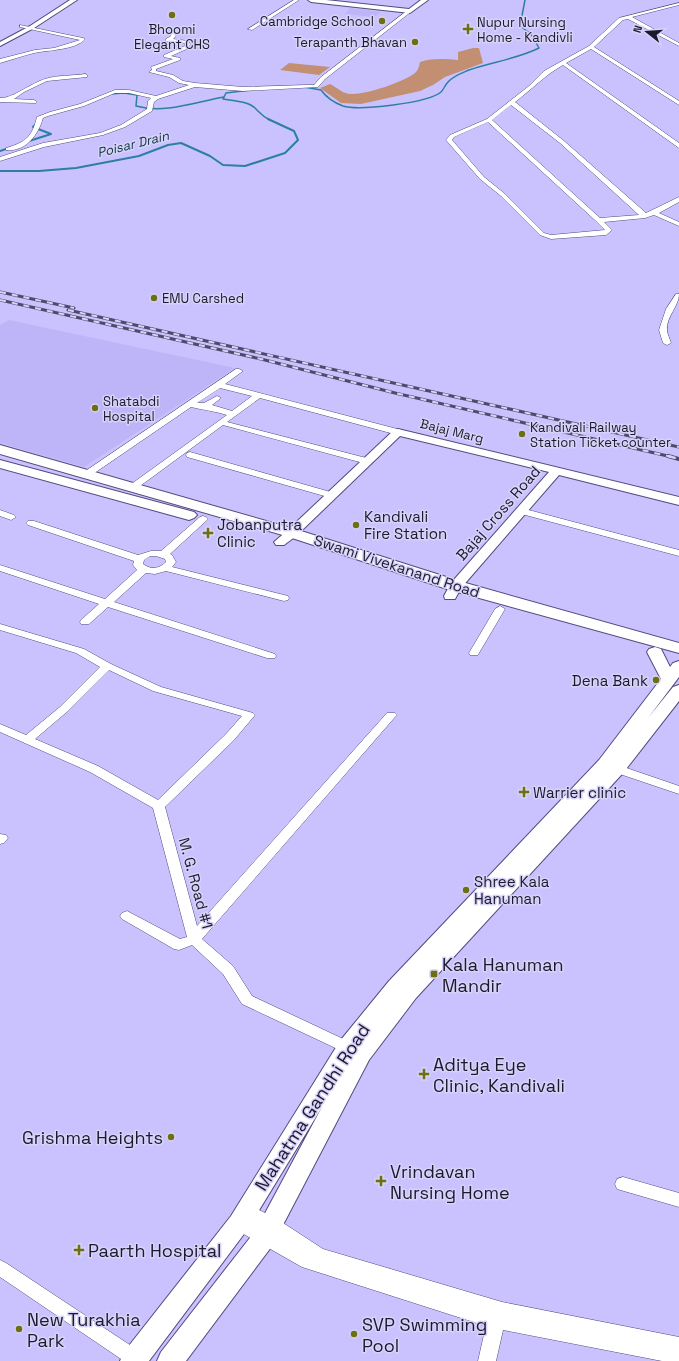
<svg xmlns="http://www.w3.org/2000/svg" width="679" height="1361" viewBox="0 0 679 1361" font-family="'Space Grotesk',sans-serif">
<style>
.built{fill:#beb5f8}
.green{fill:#c28f73}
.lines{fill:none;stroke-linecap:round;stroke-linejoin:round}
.stream-far1{stroke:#2d7fa2;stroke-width:1.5}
.stream{stroke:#2d7fa2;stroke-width:2}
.minor-casing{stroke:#534a7e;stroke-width:1}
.tertiary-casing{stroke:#534a7e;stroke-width:2}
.secondary-casing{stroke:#534a7e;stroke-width:2}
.primary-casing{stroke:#534a7e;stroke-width:2}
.minor{fill:#fff;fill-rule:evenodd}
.tertiary{fill:#fff;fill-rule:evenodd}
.secondary{fill:#fff;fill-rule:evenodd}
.primary{fill:#fff;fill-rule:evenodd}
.rail-far1-casing{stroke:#4f4a6b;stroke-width:3}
.rail-casing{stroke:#4f4a6b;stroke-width:4}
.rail-far1{stroke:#d7d3f8;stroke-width:2;stroke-dasharray:6;stroke-linecap:butt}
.rail{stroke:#d7d3f8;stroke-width:2.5;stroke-dasharray:8;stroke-linecap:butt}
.poi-dot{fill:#6e6f13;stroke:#d7d3f8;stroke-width:1.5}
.labels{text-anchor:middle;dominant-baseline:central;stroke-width:3;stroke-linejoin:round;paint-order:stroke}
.far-poi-label{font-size:13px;fill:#1c182e;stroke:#d7d3f8;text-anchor:start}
.far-water-label{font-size:13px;font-style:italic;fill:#0f3444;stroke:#d7d3f8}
.far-street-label{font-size:13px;fill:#1c182e;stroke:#d7d3f8}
.street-label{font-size:15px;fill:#1c182e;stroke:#d7d3f8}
.poi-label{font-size:15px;fill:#1c182e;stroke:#d7d3f8;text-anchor:start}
.near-poi-label{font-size:18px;fill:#1c182e;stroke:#d7d3f8;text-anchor:start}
.near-street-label{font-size:18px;fill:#1c182e;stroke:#d7d3f8}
</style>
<rect width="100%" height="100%" fill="#cac2ff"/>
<g class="built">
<path d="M350,8l31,4 -7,5 -29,-3z"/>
<path d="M9,320l226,48 -151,99 -84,-24v-118z"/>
</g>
<g class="green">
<path d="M473,48h6l4,15 -38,14 -12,8 -13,6 -59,13 -20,-1 -21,-15 10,-4c8,4 14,11 23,10 14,0 51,-12 62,-21 3,-2 4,-7 5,-11 13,-4 24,-3 38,-2v-8z"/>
<path d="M289,63l41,4 -11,8 -39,-5z"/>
</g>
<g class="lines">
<g class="stream-far1">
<path d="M304,87l17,3c5,7 14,13 22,16 16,5 85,-3 98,-14 3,-3 4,-7 7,-10 5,-6 14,-9 21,-12 23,-8 48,-11 70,-22l-8,-14 -11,-8 5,-26"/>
<path d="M250,90l-24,3 -3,6c10,2 24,2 32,9 6,6 7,8 15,12"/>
<path d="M110,94l14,-1 13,2 -1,11c29,8 59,-4 88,-9"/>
</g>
<g class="stream">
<path d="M26,142l25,-8 -18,-7 4,-4"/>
<path d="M0,151l9,-3"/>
<path d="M0,171h39l37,-3 63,-12 29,-11 13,-2 29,13 13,9 22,1 40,-13 13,-13 -4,-9 -26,-12"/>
</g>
<defs>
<g id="minor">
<path d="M294,0h5l-47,30 -4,-1z"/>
<path d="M679,3v2l-47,12 47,26v3l-51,-27 -5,1 -29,27 85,54v4l-88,-56 -25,14 113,80v5l-116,-83c-18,10 -32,25 -48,37l49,39 82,72 33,-16v5l-20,11 20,9v4l-25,-11 -9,3 -41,4 8,8 -6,5 -55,4 -11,-4 -39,-39 -21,-17 -34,-39 4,-5 37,-16 42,-33 15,-15 45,-25 30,-28zM511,105l49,38 79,72 -39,3 -108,-98zM488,122l108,99 9,9 -54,5 -7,-2 -39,-39 -21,-17 -32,-37 2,-3z"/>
<path d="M408,10l4,1 -87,68 -7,8 -75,4 -48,-4 -37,12 -4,3 -2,9 -27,16 -22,8 -59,12 -44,14v-4l43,-14 57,-10 21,-8 26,-16 1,-8 3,-3 -22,-5h-14l-31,13 -36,10 -5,2c-5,17 -17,34 -37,32v-2c20,-6 26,-11 31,-31l13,-5 30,-8 35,-14h14l27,6 33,-11 -10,-2 -10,-6 -20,-5 3,-2 -1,-3 22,-8 -9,-2v-2l21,-9v-3l-19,-2v-2l5,-3 -2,-5h4l3,5 -3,3 15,2 2,3 -1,4 -18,8 9,2v2l-24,9v2l17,4 10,6 12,2 48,4 63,-2h8l7,-8z"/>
<path d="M20,25l63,13 2,1c-9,11 -37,11 -51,14 -12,3 -23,7 -34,10v-4l35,-9 19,-2 26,-8 -60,-13z"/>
<path d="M85,74l2,1v2l-40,4 -23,11 -10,7 20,1 3,2 -1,1 -36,-1v-4c12,1 31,-15 45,-19 12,-4 27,-3 40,-5z"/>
<path d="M676,294h3c0,12 -13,23 -12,36 0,4 3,9 4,13l-4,2 -4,-2 -4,-13 7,-21z"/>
<path d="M236,369h3l4,2 -18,13 176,46 1,2 -4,3 -138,-37 -33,24 143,37 1,2 -4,3 -144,-39 -87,64h-6l-2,-2 2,-2 97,-70c-12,-4 -24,-5 -36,-8l-101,69h-6l-2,-2 2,-2zM220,388l32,8 -20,15 -20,-6 9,-7 -4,-2 -13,7h-7z"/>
<path d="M190,452l144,41 2,2 -5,3 -3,-1 -141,-40 -1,-2 1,-2z"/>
<path d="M521,508l158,42v6l-161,-43 -2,-2 2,-2z"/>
<path d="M0,510l14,5 2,2 -5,3 -11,-4z"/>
<path d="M203,516l3,1 2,2 -2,2 -36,33 2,1 4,7 -4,5 116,29 1,2 -1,2 -4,1 -118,-30 -11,3 -9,-1 -32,29 161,52 1,2 -1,2h-8l-159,-51 -19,17h-8l-1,-2 1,-2 18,-16 -99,-33v-6l105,34 32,-29 -4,-5 1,-4 -106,-36 -2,-2 2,-2h6l104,34 13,-4h10l39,-34zM150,556h6l9,3 1,3c-7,7 -15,8 -23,2l1,-4z"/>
<path d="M500,606l5,3 -26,44 -1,2h-8l-1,-2 26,-44z"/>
<path d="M0,624l84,25 27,15 50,23 92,26 2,2 -21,25 -69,67 32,119 190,-213h8l2,2 -2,2 -193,222 31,27 19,30 104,49 2,4 -2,4 -5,2 -5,-2 -104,-49 -19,-30 -31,-29 -13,5 -5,-1 -52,-30 -2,-3 2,-3 5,-2 53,28 7,-2 -34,-129 -63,-36 -90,-40v-8l26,11 34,-28 40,-40 -24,-14 -76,-23zM109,670l44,21 89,25 -16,18 -68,66 -60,-34 -63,-27 33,-28z"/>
<path d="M612,763l67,23v8l-71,-24 -2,-3 2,-3z"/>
<path d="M0,834l6,1 2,3 -4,5 -4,1z"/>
<path d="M623,1177l56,16v14l-62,-18 -2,-5 2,-5z"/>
<path d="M245,1203l32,16 46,30 179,53 177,35v24h-17l-159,-31 -7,31h-18l8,-35 -184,-59 -69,-39 -2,-5 2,-5 6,-2 6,2 -6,-3 -2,-5 2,-5z"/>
<path d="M0,1260l6,3 139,92 3,6h-24l-124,-84z"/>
</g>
<g id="tertiary">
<path d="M70,0h7l-43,28 -34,18v-4l30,-16z"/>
<path d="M308,0h18l83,9 12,-9h7l-18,13 -99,-11z"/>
<path d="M398,429l281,68v8l-120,-30 -98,113 -6,11h-10l-1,-3 7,-13 98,-111 -149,-36 -104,100 -12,9h-8l-2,-3 14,-12 106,-100z"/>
</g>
<path id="secondary" d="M655,647l6,2 9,18 3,-4 6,-2v16l-31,41 25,-31 6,-2v16l-56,72 -207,225 -47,62 -97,186 -86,115h-29l4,-9 95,-122 66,-123 -75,123 -98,131h-29l4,-9 107,-136 109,-175 49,-60 210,-221 62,-81 -14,-27 2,-3z"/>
<g id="primary">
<path d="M0,445l298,85 164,52 217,61v10l-229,-63 -164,-54 -286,-82z"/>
<path d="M0,460l194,52 3,3 -3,3 -5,2 -189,-52z"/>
</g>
</defs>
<use href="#minor" class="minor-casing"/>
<use href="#tertiary" class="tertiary-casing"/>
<use href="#secondary" class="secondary-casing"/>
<use href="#primary" class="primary-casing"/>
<use href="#minor" class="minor"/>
<use href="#tertiary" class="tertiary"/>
<use href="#secondary" class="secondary"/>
<use href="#primary" class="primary"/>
<defs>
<g id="rail-far1">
<path d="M0,292l74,16"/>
<path d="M0,300l261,59 134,34 277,64"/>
<path d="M68,310l611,137"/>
</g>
<path id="rail" d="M668,456l11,3"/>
</defs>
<use href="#rail-far1" class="rail-far1-casing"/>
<use href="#rail" class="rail-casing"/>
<use href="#rail-far1" class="rail-far1"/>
<use href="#rail" class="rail"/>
</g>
<g class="poi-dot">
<circle cx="172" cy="15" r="4"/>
<circle cx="382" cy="21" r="4"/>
<path d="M466 23h4v4h4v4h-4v4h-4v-4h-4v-4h4z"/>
<circle cx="415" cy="42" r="4"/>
<circle cx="154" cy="298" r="4"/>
<circle cx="95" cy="408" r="4"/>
<circle cx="522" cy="434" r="4"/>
<circle cx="356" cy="525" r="4"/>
<path d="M206 527h4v4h4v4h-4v4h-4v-4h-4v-4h4z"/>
<circle cx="656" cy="680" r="4"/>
<path d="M522 786h4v4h4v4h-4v4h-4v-4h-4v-4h4z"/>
<circle cx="466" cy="890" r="4"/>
<rect x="430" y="970" width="8" height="8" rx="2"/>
<path d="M422 1068h4v4h4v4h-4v4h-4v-4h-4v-4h4z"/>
<circle cx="171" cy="1137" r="4"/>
<path d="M379 1175h4v4h4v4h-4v4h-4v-4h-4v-4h4z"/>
<path d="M77 1244h4v4h4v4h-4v4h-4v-4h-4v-4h4z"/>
<circle cx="19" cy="1329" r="4"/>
<circle cx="354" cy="1334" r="4"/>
</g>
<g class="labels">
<g class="far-poi-label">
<text x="374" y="21" text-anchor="end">Cambridge School</text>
<text x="477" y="22">Nupur Nursing<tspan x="477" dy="15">Home - Kandivli</tspan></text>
<text x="172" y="29" text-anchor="middle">Bhoomi<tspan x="172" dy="15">Elegant CHS</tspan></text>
<text x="407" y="42" text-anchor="end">Terapanth Bhavan</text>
<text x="162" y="298">EMU Carshed</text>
<text x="103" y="401">Shatabdi<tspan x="103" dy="15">Hospital</tspan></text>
<text x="530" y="427">Kandivali Railway<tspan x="530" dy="15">Station Ticket counter</tspan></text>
</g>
<g class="far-water-label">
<text transform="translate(133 144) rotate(-14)">Poisar Drain</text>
</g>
<g class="far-street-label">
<text transform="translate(452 431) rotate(14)">Bajaj Marg</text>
</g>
<g class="street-label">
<text transform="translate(498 513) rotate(-49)">Bajaj Cross Road</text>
<text transform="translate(397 566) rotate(18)">Swami Vivekanand Road</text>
<text transform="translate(196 883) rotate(75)">M. G. Road #1</text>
</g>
<g class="poi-label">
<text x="364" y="516">Kandivali<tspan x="364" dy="17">Fire Station</tspan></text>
<text x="217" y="524">Jobanputra<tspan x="217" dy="17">Clinic</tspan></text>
<text x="648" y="680" text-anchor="end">Dena Bank</text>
<text x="533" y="792">Warrier clinic</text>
<text x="474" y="881">Shree Kala<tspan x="474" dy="17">Hanuman</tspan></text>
</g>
<g class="near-poi-label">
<text x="442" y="964">Kala Hanuman<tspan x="442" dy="21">Mandir</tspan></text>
<text x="433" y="1064">Aditya Eye<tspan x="433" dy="21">Clinic, Kandivali</tspan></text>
<text x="163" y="1137" text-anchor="end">Grishma Heights</text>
<text x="390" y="1171">Vrindavan<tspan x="390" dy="21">Nursing Home</tspan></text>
<text x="88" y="1250">Paarth Hospital</text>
<text x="27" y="1319">New Turakhia<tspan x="27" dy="21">Park</tspan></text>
<text x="362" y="1324">SVP Swimming<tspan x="362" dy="21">Pool</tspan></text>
</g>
<g class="near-street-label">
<text transform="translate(312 1107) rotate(-57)">Mahatma Gandhi Road</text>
</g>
</g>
<g transform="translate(647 32) rotate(287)" stroke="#d7d3f8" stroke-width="3" paint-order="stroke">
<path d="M0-3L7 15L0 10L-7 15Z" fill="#1c182e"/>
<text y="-6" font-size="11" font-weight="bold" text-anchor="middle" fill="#1c182e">N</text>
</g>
</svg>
